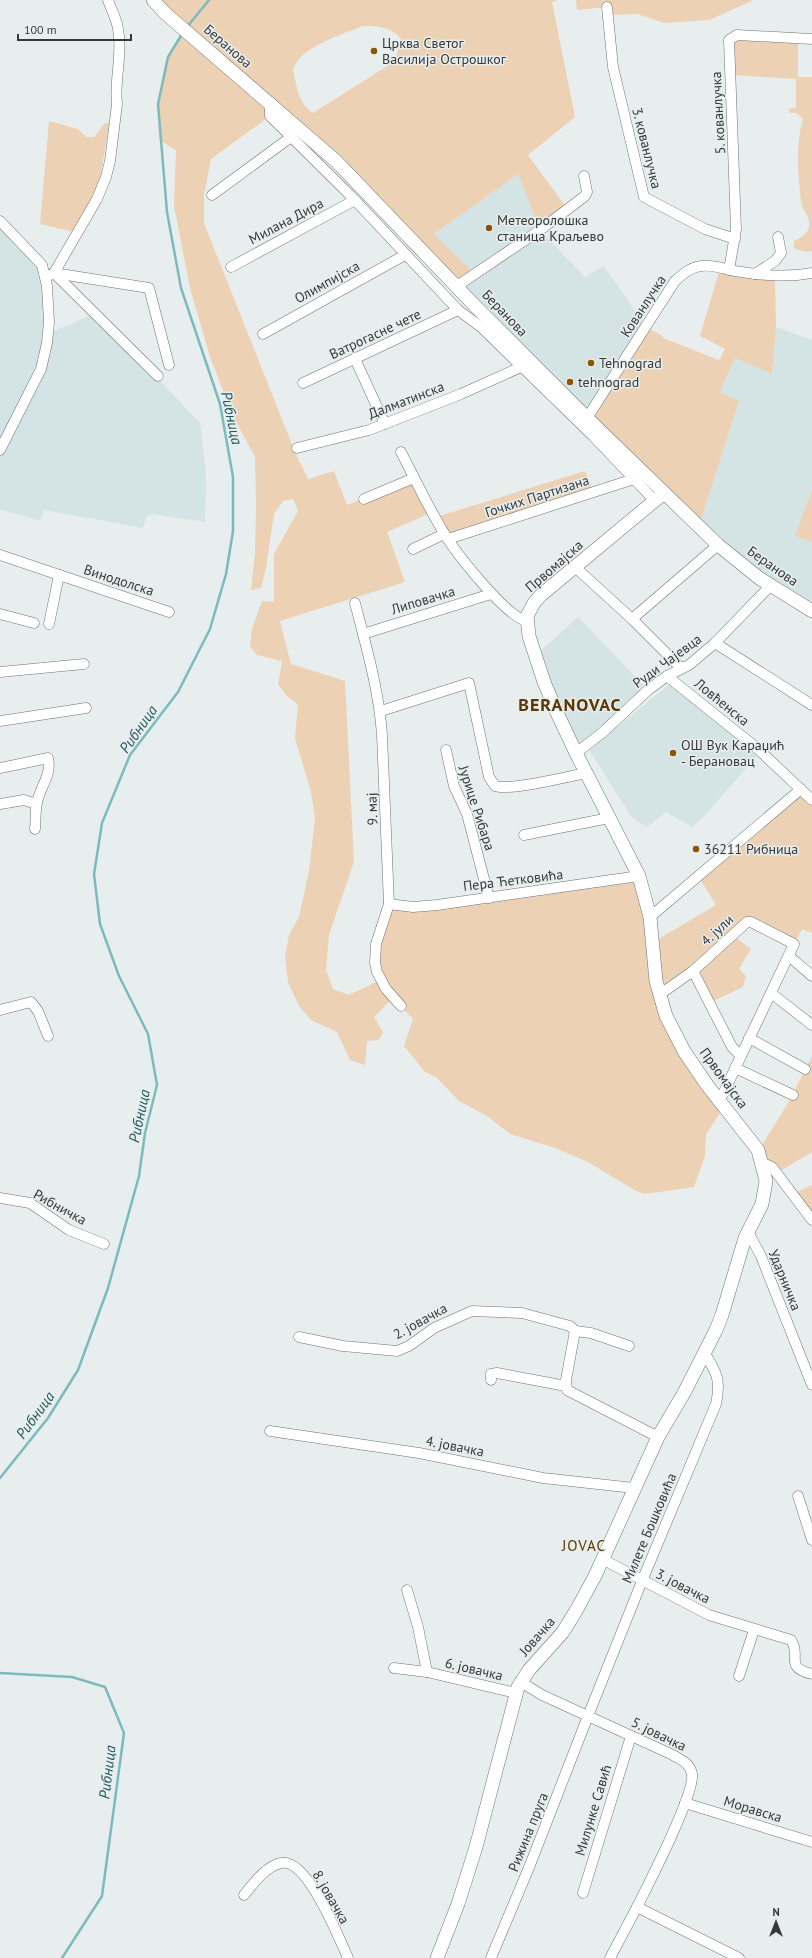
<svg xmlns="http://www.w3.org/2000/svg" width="812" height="1958" viewBox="0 0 812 1958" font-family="'PT Sans',sans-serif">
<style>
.built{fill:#d4e4e4}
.green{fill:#edd1b5;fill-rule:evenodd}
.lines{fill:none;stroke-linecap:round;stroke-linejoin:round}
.stream{stroke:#7cbbbd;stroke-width:2.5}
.minor-casing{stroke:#6d7373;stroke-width:11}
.major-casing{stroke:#6d7373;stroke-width:14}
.minor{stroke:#fff;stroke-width:10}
.major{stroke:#fff;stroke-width:13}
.poi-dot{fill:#8b5505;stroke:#e8eeee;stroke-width:1.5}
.labels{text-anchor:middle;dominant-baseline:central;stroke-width:3;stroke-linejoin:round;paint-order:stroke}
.poi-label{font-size:14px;fill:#373939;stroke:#e8eeee;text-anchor:start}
.street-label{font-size:14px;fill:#373939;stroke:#e8eeee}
.water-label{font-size:15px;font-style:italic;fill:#245a5c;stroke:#e8eeee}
.neighbourhood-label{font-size:15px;letter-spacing:1px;fill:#5c3703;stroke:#e8eeee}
.district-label{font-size:18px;font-weight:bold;letter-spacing:1px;fill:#5c3703;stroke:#e8eeee}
</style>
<rect width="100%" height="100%" fill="#e8eeee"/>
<g class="built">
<path d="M518,174l22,56 45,47 19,-11 42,61 -59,91 -110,-110 -43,-74z"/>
<path d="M0,221l42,44 7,68 47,-20 104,110 6,48 -1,51 -54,-8 -5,3 -3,11 -99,-18 -3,11 -41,-12z"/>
<path d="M776,327l36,13v148l-16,48 16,6v69l-113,-84 40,-125 -19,-9 15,-35 37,15z"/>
<path d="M578,617l70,73 -72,63 -41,-97z"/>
<path d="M671,683l87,72 -54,61 -12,11 -26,-15 -19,15 -14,-8 -44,-69z"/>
</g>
<g class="green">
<path d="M153,0h405l-6,2 23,115 -47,38 41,56 -29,19 -22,-56 -84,60 41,40 -18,12 -66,-69 -133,-116 12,15 -59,43 -7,36v28l91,229 13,27 26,-8 13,34 67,-27 19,34 -46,20 18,50 -125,39 11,43 54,17 9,181 -25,73 -3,35 7,19 16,6 31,-15 -5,-17 14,-59 14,3 236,-31 14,66 63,-37 -18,-29 103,-87 11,11v133l-10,-4 -8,15 -43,-22 -19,13 19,14 -12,20 7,7 -3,11 -34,16 -17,-31 -33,23 65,112 -18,27 -1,22 -11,31 -49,7 -9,-3 -48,-29 -33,-14 -45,-14 -23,-18 -28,-15 -23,-24 -11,-5 -21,-26 9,-27 -20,-21 -19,19 9,15 -4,8 -12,1 -2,24 -15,-5 -13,-28 -26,-12 -12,-14 -11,-24 -3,-26 4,-21 10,-18 10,-46 6,-52 -4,-27 -16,-54 3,-33 -11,-9 -9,-11 4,-24 -25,-6 -7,-8 2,-18 10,-28 12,1v-48l24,-43 -5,-12 -10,2 -9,13 -8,54 -5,20 -10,2 4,-38 1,-44 -1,-51 -22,-41 -23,-59 -20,-69 -16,-82 2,-56 -17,-10 -1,-36 10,-47 19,-29zM363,26c15,0 29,1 38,13l-6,22 -82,52c-15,-10 -16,-26 -20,-43 7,-24 49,-35 70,-44z"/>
<path d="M576,0h178l-45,20 -45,3 -26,-9 -30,1 -1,-8 -30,3z"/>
<path d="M731,37l67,1v39h14v174l-6,1 -12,-4v-7c6,-3 13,-6 15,-14 2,-10 -7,-16 -8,-26 -3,-27 -6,-55 2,-82l-7,-6h-6l-2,-4 8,-1v-29l-66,-4z"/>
<path d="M49,121l29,8 8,8h8l11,-14h4l-9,57 -26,52 -34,-8z"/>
<path d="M720,268l55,9 1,50 -4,47 -37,-16 -15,34 19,9 -40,126 -112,-109 59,-91 17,9v2l56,22 6,-11 -25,-13z"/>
<path d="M585,471l9,21 -146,47 -12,-22z"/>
<path d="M812,489v53l-17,-6z"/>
<path d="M812,1056v96l-30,18 -6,1 -7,-6 -8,-18 27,-44z"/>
<path d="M812,1185v35l-19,-26z"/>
</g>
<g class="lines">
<g class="stream">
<path d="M187,27l22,-27"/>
<path d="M0,1478l48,-60 30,-48 30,-82 31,-112 6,-43 12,-48 -9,-51 -29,-58 -19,-52 -6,-50 8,-51 28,-68 48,-63 32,-63 16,-55 7,-43v-54l-13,-73 -39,-116 -14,-76 -9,-108 10,-47 14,-23"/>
<path d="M0,1673l72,4 33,10 19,46 -22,163 -40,62"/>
</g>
<defs>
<g id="minor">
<path d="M607,7l6,60 31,130 61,32 30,10"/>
<path d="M270,102v14l81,80 107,114 23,17 112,109 62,65"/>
<path d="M212,195l79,-58"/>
<path d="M0,221l42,44 5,21 2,36 -2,21 -6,26 -41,81"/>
<path d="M231,267l124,-67"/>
<path d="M729,270l7,-41 -7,-189 8,-5 75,4"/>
<path d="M54,273l95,15 20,77"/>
<path d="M55,274l103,102"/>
<path d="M755,274l20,-13 6,-8 -3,-16"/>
<path d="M46,277l8,-4 43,-74 9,-22 4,-16 7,-57c-3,-24 6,-50 1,-75 -1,-9 -7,-20 -10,-29"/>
<path d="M457,286l83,-56 45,-34 2,-4 -3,-16"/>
<path d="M263,334l142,-79"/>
<path d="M355,359l30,65"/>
<path d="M303,383l155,-73"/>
<path d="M587,418l88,-137c8,-7 16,-14 26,-15 11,-2 23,3 34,5 26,4 50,7 77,2"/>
<path d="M297,448l72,-18 92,-36 60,-27"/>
<path d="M401,452c14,27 27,55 43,81 11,19 63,85 83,88"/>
<path d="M364,499l50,-21"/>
<path d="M448,539l186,-60"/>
<path d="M413,549l31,-15"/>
<path d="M0,555l169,57"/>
<path d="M575,567l57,52 49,49"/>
<path d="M355,603c11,43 24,87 27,132l7,169 -13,40 -1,19 2,9 9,17 15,17"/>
<path d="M0,614l34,9"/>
<path d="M632,619l86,-74"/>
<path d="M49,624l10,-49"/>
<path d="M363,634l128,-40"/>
<path d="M715,643l97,62"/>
<path d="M0,672l84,-8"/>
<path d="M667,676l91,73 54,51"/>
<path d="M381,711l88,-28 20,94 6,9c15,5 72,-9 91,-13"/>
<path d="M0,721l86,-13"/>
<path d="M446,750l8,36 13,28 22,84"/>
<path d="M576,753l26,-20 46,-43 19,-14 22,-11 26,-22 55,-57"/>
<path d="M0,768l48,-10c4,18 -8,28 -11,45 -2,8 -1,17 -2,26"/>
<path d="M0,804l24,-4 12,4"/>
<path d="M524,835l85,-17"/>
<path d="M389,904l24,3 24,-2 202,-29"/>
<path d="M650,917l151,-128"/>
<path d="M789,956l23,20"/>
<path d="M693,971l39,76 9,9"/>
<path d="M771,993l41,32"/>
<path d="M659,995l34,-24 54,-49h4l43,22 -71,150 -5,6"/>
<path d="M0,1010l31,-8 7,9 10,25"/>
<path d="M749,1038l56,31"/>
<path d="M735,1068l58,27"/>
<path d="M763,1163l9,4 40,53"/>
<path d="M0,1198l30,5 39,27 35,14"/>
<path d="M748,1232l13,24 51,129"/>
<path d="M575,1331l16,2 38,13"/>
<path d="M299,1337l44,9 54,5 12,-5 25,-18 38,-17 50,2 48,13 5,5 -9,49 1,10 91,47"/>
<path d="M491,1380v-6l6,-1 69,13"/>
<path d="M270,1431l149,22 124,25 91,10"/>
<path d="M798,1496l14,44"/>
<path d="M602,1559l107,56 82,25c11,16 -8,27 21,34"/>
<path d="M407,1590l11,37 9,45"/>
<path d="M394,1668l33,4 89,21"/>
<path d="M739,1676l15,-46"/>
<path d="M521,1682l21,13 131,60c8,5 17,8 19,19 3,20 -44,111 -55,133"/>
<path d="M685,1803l127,39"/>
<path d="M583,1893l48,-157"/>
<path d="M244,1895c9,-11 22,-29 37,-32 26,-6 58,75 67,95"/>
<path d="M491,1958l39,-93 58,-149 54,-135 74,-177c5,-24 1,-31 -12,-52"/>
<path d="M610,1958l27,-51 102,51"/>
</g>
<g id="major">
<path d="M153,0l13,14 170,147 141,147 110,110 131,127 41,33 53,33"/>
<path d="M437,1958l21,-54 18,-57 42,-160 11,-17 34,-38 14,-23 18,-33 63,-139 26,-44 32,-63 6,-15 23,-77 17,-34 4,-23 -8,-31 -51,-65 -23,-34 -18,-35 -10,-35 -6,-64 -11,-41 -63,-123 -18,-38 -14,-33 -15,-46 -2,-20 7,-13 7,-8 123,-102"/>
</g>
</defs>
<use href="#minor" class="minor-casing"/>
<use href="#major" class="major-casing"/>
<use href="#minor" class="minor"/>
<use href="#major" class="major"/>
</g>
<g class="poi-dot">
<circle cx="374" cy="51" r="4"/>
<circle cx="489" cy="228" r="4"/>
<circle cx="591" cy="363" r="4"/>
<circle cx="570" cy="382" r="4"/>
<circle cx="673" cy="753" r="4"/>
<circle cx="696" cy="849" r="4"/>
</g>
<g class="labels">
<g class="poi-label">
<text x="382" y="43">Црква Светог<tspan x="382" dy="16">Василија Острошког</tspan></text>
<text x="497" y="220">Метеоролошка<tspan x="497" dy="16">станица Краљево</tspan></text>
<text x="599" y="363">Tehnograd</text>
<text x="578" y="382">tehnograd</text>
<text x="681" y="745">ОШ Вук Караџић<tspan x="681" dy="16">- Берановац</tspan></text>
<text x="704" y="849">36211 Рибница</text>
</g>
<g class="street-label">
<text transform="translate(228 46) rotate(41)">Беранова</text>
<text transform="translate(718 113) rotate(-93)">5. кованлучка</text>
<text transform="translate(647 148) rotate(76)">3. кованлучка</text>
<text transform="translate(286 221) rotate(-28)">Милана Дира</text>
<text transform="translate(327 282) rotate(-29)">Олимпијска</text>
<text transform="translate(643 306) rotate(-57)">Кованлучка</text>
<text transform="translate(505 313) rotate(46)">Беранова</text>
<text transform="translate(375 334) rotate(-25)">Ватрогасне чете</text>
<text transform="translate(406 400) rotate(-21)">Далматинска</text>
<text transform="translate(537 496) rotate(-18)">Гочких Партизана</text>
<text transform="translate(554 566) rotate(-41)">Првомајска</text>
<text transform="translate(773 566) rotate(35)">Беранова</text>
<text transform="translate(119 580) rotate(18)">Винодолска</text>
<text transform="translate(423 600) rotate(-17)">Липовачка</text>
<text transform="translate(667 661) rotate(-36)">Руди Чајевца</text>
<text transform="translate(722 702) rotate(39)">Ловћенска</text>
<text transform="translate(477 808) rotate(72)">Јурице Рибара</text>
<text transform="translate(372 809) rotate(-92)">9. мај</text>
<text transform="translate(513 880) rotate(-7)">Пера Ћетковића</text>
<text transform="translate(717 930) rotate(-42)">4. јули</text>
<text transform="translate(724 1078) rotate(54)">Првомајска</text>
<text transform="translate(60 1207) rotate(29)">Рибничка</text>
<text transform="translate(785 1280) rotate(68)">Ударничка</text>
<text transform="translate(420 1321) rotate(-29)">2. јовачка</text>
<text transform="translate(455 1446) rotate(11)">4. јовачка</text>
<text transform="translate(649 1528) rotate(-67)">Милете Бошковића</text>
<text transform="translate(683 1586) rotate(27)">3. јовачка</text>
<text transform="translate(537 1636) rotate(-49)">Јовачка</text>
<text transform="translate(474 1669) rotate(13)">6. јовачка</text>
<text transform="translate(659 1734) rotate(26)">5. јовачка</text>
<text transform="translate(753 1809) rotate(17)">Моравска</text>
<text transform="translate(593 1810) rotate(-73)">Милунке Савић</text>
<text transform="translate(528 1832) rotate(-68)">Рижина пруга</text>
<text transform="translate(331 1897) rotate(60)">8. јовачка</text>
</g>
<g class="water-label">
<text transform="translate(232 418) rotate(78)">Рибница</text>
<text transform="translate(138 729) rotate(-55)">Рибница</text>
<text transform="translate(139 1116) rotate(-78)">Рибница</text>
<text transform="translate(35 1415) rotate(-54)">Рибница</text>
<text transform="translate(107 1772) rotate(-83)">Рибница</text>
</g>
<g class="neighbourhood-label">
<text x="584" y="1545">JOVAC</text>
</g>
<g class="district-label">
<text x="570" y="704">BERANOVAC</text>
</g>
</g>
<g transform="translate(776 1922)" stroke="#e8eeee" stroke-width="3" paint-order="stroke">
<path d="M0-3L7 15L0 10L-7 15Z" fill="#373939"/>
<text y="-6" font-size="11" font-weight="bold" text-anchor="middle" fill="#373939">N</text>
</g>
<path d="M18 34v6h113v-6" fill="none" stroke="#373939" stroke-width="2"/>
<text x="24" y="34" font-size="12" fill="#373939" stroke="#e8eeee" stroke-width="3" paint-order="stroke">100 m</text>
</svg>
